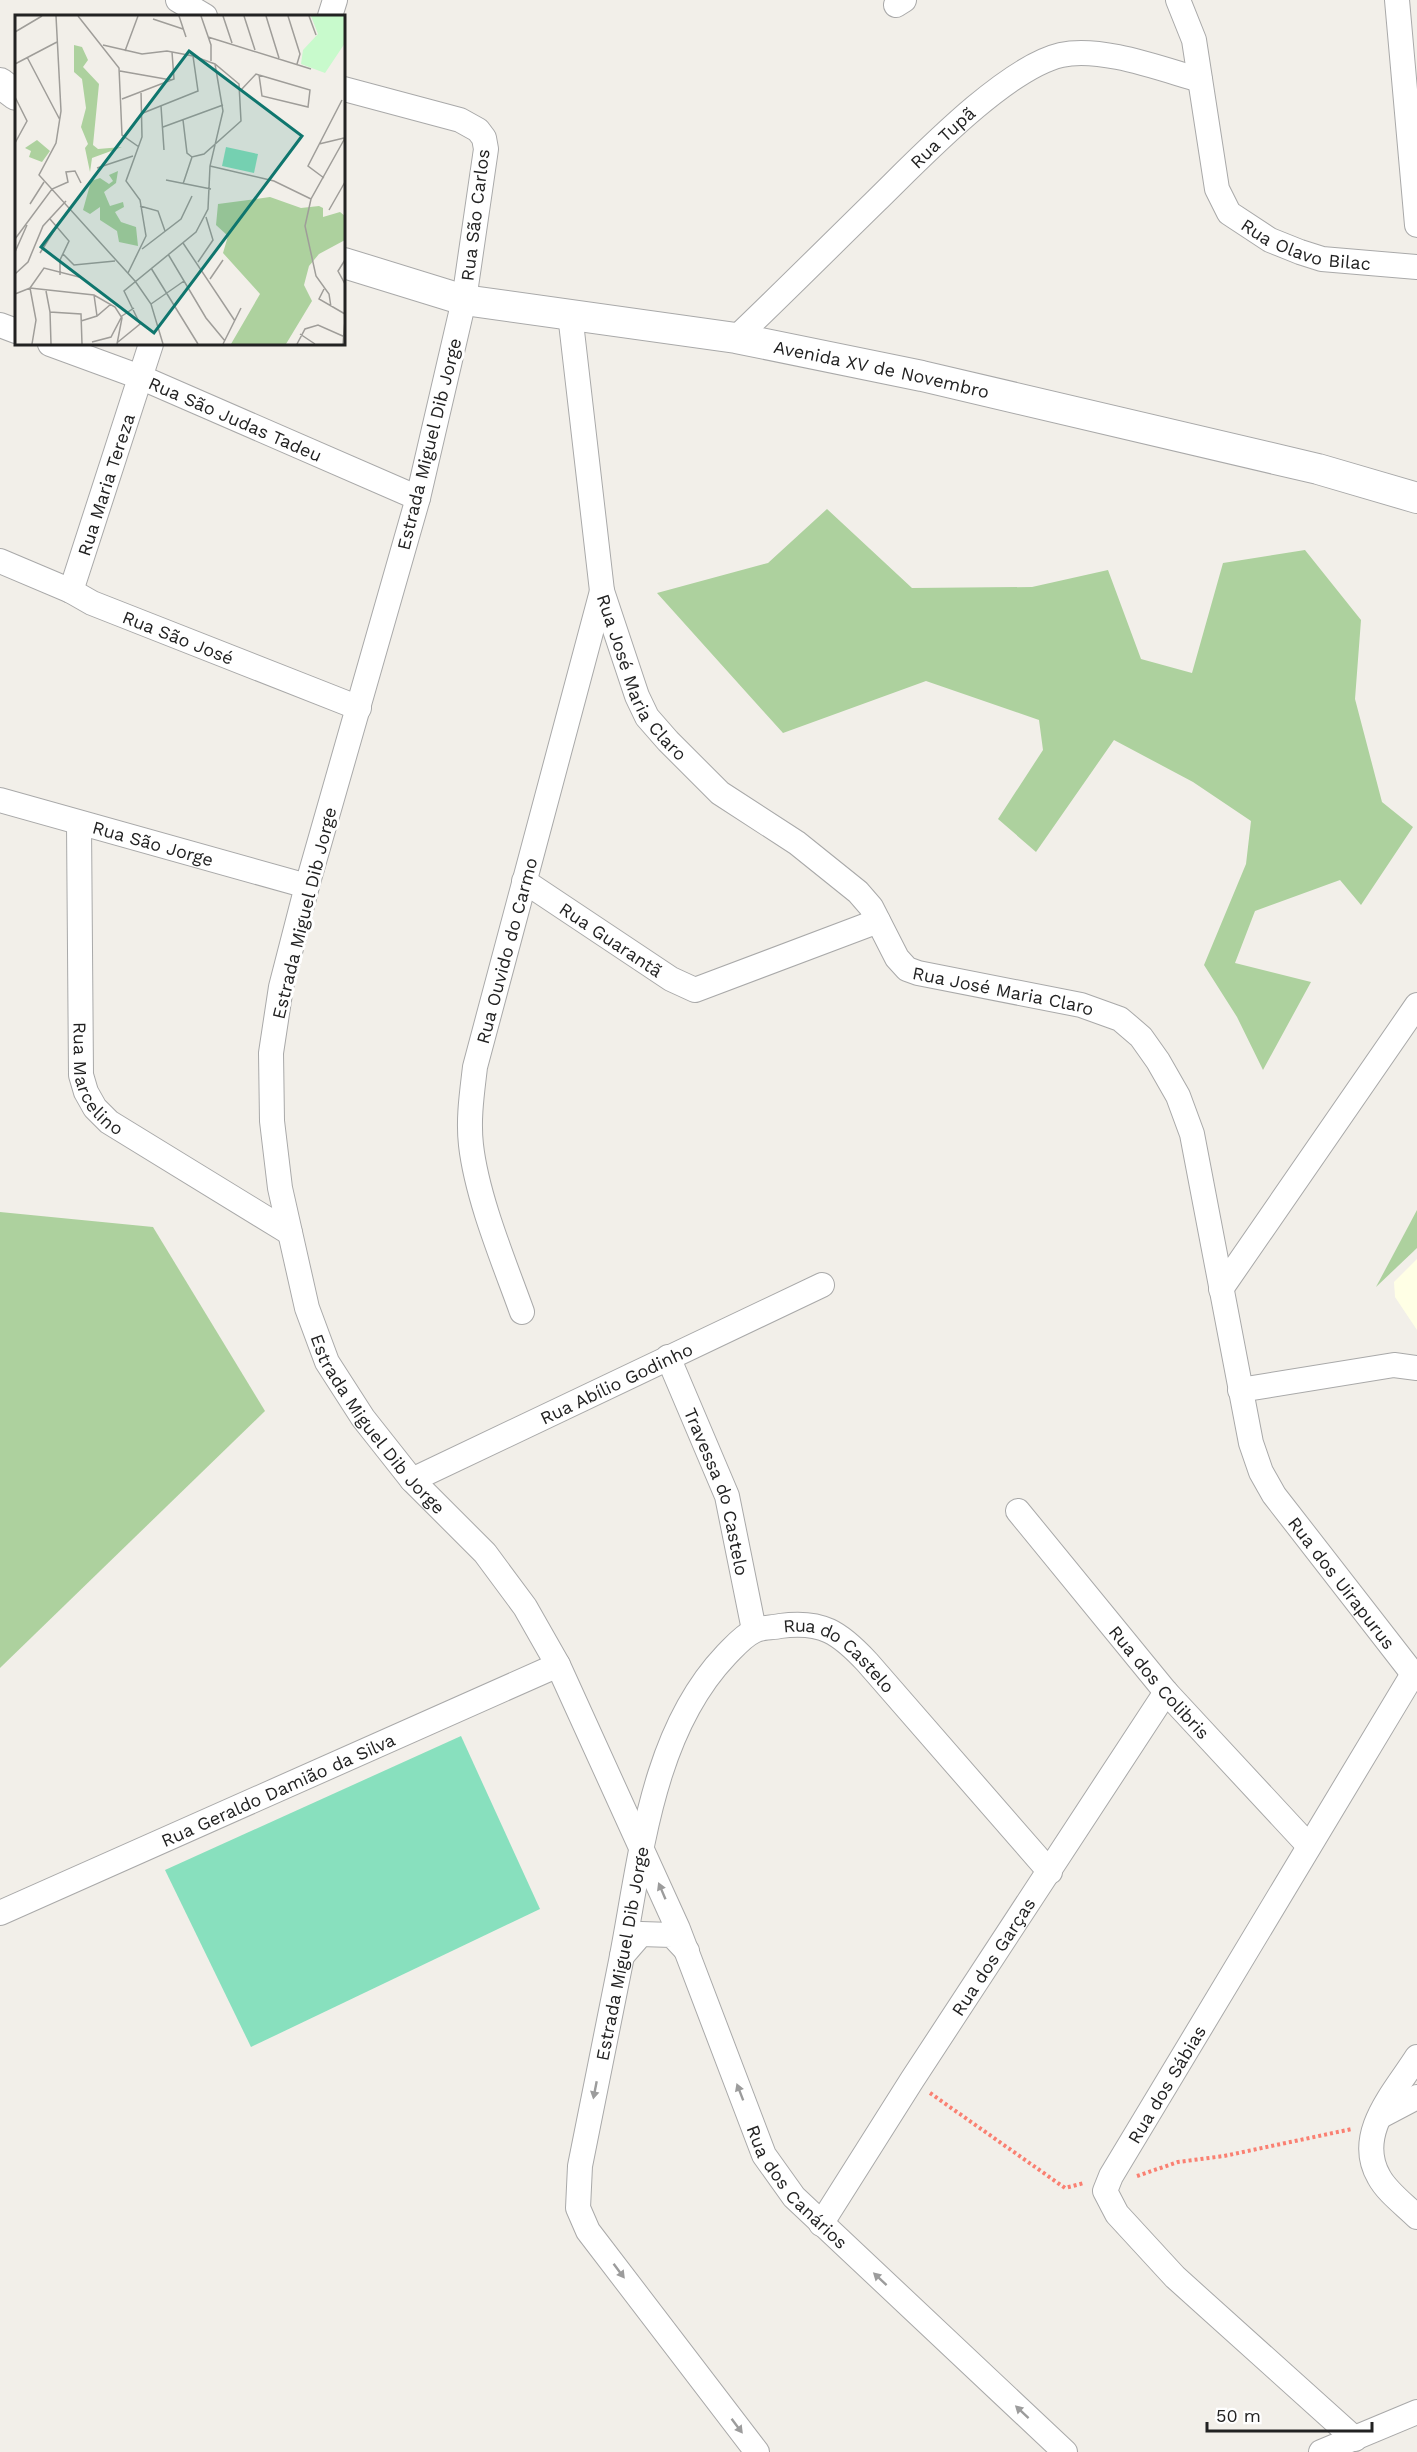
<svg xmlns="http://www.w3.org/2000/svg" width="1417" height="2452" viewBox="0 0 1417 2452" font-family="'Work Sans',sans-serif">
<style>
.education{fill:#ffffe5}
.forest{fill:#add19e}
.pitch{fill:#88e0be}
.lines{fill:none;stroke-linecap:round;stroke-linejoin:round}
.minor-casing{stroke:#a9a9a9;stroke-width:26}
.tertiary-casing{stroke:#a9a9a9;stroke-width:32}
.path{stroke:#fa8072;stroke-width:4;stroke-dasharray:3 3;stroke-linecap:butt}
.minor{stroke:#fff;stroke-width:24}
.tertiary{stroke:#fff;stroke-width:30}
.oneway{fill:#9c9c9c}
.labels{text-anchor:middle;dominant-baseline:central;stroke-width:6;stroke-linejoin:round;paint-order:stroke}
.street-label{font-size:18px;fill:#222;stroke:#fff}
.inset-road{fill:none;stroke:#9f9d99;stroke-width:1.5}
.view{fill:#0f766e;fill-opacity:0.15;stroke:#0f766e;stroke-width:3}
.inset-edge{fill:none;stroke:#222;stroke-width:3}
</style>
<rect width="100%" height="100%" fill="#f2efe9"/>
<path class="education" d="M1417,1259v71l-22,-33 -1,-15z"/>
<g class="forest">
<path d="M827,509l85,79 120,-1 76,-17 33,89 51,14 31,-110 82,-13 56,70 -6,79 27,103 31,25 -52,78 -21,-25 -85,31 -20,52 76,19 -48,88 -26,-53 -33,-52 42,-101 5,-43 -58,-39 -79,-42 -78,112 -38,-33 45,-69 -4,-30 -113,-39 -143,52 -126,-140 111,-30z"/>
<path d="M1417,1210v38l-41,39z"/>
<path d="M0,1212l153,15 112,184 -265,257z"/>
</g>
<path class="pitch" d="M461,1736l79,173 -289,138 -86,-177z"/>
<g class="lines">
<defs>
<g id="minor">
<path d="M178,0l27,16"/>
<path id="s1" d="M1178,0l16,40 23,149 12,24 41,27 30,12 22,7 95,8"/>
<path d="M1397,0l20,225"/>
<path d="M896,5l8,-5"/>
<path d="M330,16l5,-16"/>
<path id="s2" d="M344,89l116,31 18,10 6,8 2,11 -22,151 -46,198 -111,388 -26,101 -10,66 1,68 8,67 27,120 20,54 36,56 49,62 73,73 40,54 33,58 120,264 86,226 30,42 271,255"/>
<path id="s3" d="M570,314l32,277 35,105 10,21 21,24 52,52 77,50 61,49 13,15 26,51 10,11 11,4 163,32 39,14 21,18 17,24 20,35 14,38 59,309 10,29 13,23 143,184"/>
<path d="M0,325l16,6"/>
<path id="s4" d="M736,338c47,-45 93,-91 140,-137 43,-42 129,-133 185,-146 40,-9 100,14 139,25"/>
<path id="s5" d="M50,344l90,33 278,121"/>
<path id="s6" d="M0,561l71,30 21,12 267,105"/>
<path id="s7" d="M71,591l80,-247"/>
<path id="s8" d="M0,800l307,86"/>
<path id="s9" d="M79,824l2,251 5,17 9,16 14,14 181,111"/>
<path id="s10" d="M524,881l147,98 24,11 183,-69"/>
<path d="M1221,1289l196,-284"/>
<path id="s11" d="M522,1312c-18,-50 -45,-114 -51,-167 -3,-26 1,-52 4,-78l127,-476"/>
<path id="s12" d="M668,1357l59,139 27,134"/>
<path d="M1240,1390l154,-25 23,3"/>
<path id="s13" d="M412,1480l410,-195"/>
<path id="s14" d="M1018,1511l148,181 143,154"/>
<path id="s15" d="M0,1913l558,-248"/>
<path d="M622,1956l19,-22 31,1 15,16"/>
<path d="M1417,2057c-22,35 -63,77 -38,120 8,15 26,28 38,40"/>
<path d="M1381,2116l36,-19"/>
<path id="s16" d="M821,2224l91,-144 254,-388"/>
<path id="s17" d="M1355,2439l-180,-162 -58,-63 -12,-23 6,-15 302,-502"/>
<path id="s18" d="M757,2452l-169,-221 -10,-23 2,-42c14,-68 27,-137 41,-205 20,-103 30,-227 105,-306 8,-8 17,-19 28,-24 7,-4 18,-3 26,-5 42,-6 60,7 87,36l183,210"/>
<path d="M1321,2452l96,-40"/>
</g>
<g id="tertiary">
<path d="M0,83l16,12"/>
<path id="s19" d="M344,263l120,37 272,38 186,38 396,93 99,29"/>
</g>
</defs>
<use href="#minor" class="minor-casing"/>
<use href="#tertiary" class="tertiary-casing"/>
<g class="path">
<path d="M930,2093l135,95 19,-5"/>
<path d="M1137,2176l41,-14 46,-6 128,-27"/>
</g>
<use href="#minor" class="minor"/>
<use href="#tertiary" class="tertiary"/>
</g>
<defs><path id="oneway-solid" d="M-6-.8H1V-3.2L6.5 0L1 3.2V.8H-6Z" transform="scale(1.5)"/></defs>
<g class="oneway">
<use href="#oneway-solid" transform="translate(662 1891) rotate(-113)"/>
<use href="#oneway-solid" transform="translate(595 2090) rotate(101)"/>
<use href="#oneway-solid" transform="translate(740 2092) rotate(-111)"/>
<use href="#oneway-solid" transform="translate(619 2271) rotate(53)"/>
<use href="#oneway-solid" transform="translate(880 2279) rotate(-137)"/>
<use href="#oneway-solid" transform="translate(1022 2412) rotate(-137)"/>
<use href="#oneway-solid" transform="translate(737 2426) rotate(53)"/>
</g>
<g class="labels">
<g class="street-label">
<text stroke="none"><textPath href="#s4" startOffset="288">Rua Tupã</textPath></text>
<text transform="translate(475 215) rotate(-83)">Rua São Carlos</text>
<text stroke="none"><textPath href="#s1" startOffset="306">Rua Olavo Bilac</textPath></text>
<text stroke="none"><textPath href="#s19" startOffset="549">Avenida XV de Novembro</textPath></text>
<text stroke="none"><textPath href="#s5" startOffset="200">Rua São Judas Tadeu</textPath></text>
<text transform="translate(429 444) rotate(-76)">Estrada Miguel Dib Jorge</text>
<text stroke="none"><textPath href="#s7" startOffset="112">Rua Maria Tereza</textPath></text>
<text stroke="none"><textPath href="#s6" startOffset="194">Rua São José</textPath></text>
<text stroke="none"><textPath href="#s3" startOffset="375">Rua José Maria Claro</textPath></text>
<text stroke="none"><textPath href="#s8" startOffset="159">Rua São Jorge</textPath></text>
<text transform="translate(304 913) rotate(-76)">Estrada Miguel Dib Jorge</text>
<text stroke="none"><textPath href="#s10" startOffset="105">Rua Guarantã</textPath></text>
<text stroke="none"><textPath href="#s11" startOffset="374">Rua Ouvido do Carmo</textPath></text>
<text stroke="none"><textPath href="#s3" startOffset="879">Rua José Maria Claro</textPath></text>
<text stroke="none"><textPath href="#s9" startOffset="260">Rua Marcelino</textPath></text>
<text stroke="none"><textPath href="#s13" startOffset="226">Rua Abílio Godinho</textPath></text>
<text stroke="none"><textPath href="#s2" startOffset="1488">Estrada Miguel Dib Jorge</textPath></text>
<text stroke="none"><textPath href="#s12" startOffset="144">Travessa do Castelo</textPath></text>
<text stroke="none"><textPath href="#s3" startOffset="1620">Rua dos Uirapurus</textPath></text>
<text stroke="none"><textPath href="#s18" startOffset="1016">Rua do Castelo</textPath></text>
<text stroke="none"><textPath href="#s14" startOffset="222">Rua dos Colibris</textPath></text>
<text stroke="none"><textPath href="#s15" startOffset="304">Rua Geraldo Damião da Silva</textPath></text>
<text stroke="none"><textPath href="#s18" startOffset="562">Estrada Miguel Dib Jorge</textPath></text>
<text stroke="none"><textPath href="#s16" startOffset="318">Rua dos Garças</textPath></text>
<text stroke="none"><textPath href="#s17" startOffset="477">Rua dos Sábias</textPath></text>
<text stroke="none"><textPath href="#s2" startOffset="2368">Rua dos Canários</textPath></text>
</g>
</g>
<g transform="translate(15 15)">
<rect width="330" height="330" fill="#f2efe9"/>
<path d="M59,30l8,2 6,13 -5,7 16,17 -6,61 5,4 24,-2 -30,11 -2,14 -5,-24 3,-4 -7,-17 5,-19 -4,-29 -8,-7zM22,125l13,11 -8,11 -13,-5 2,-6 -6,-3zM103,156l-2,12 -12,9 6,14 13,-4 1,5 -9,5 6,10 15,5 2,19 -19,-4 -2,-11 -17,-11v-13l-10,7 -7,-4 8,-29 9,-3 9,6 4,-3 -4,-6zM255,182l31,11 18,-2 4,2v9l17,-5 5,4v24l-26,14 -10,12 -5,19 8,16 -26,43h-55l29,-50 -37,-41 5,-17 -12,-11 2,-21z" fill="#add19e"/>
<path d="M296,1h34v27l-20,30 -24,-9 2,-14 15,-16z" fill="#c8facc"/>
<path d="M211,132l32,7 -4,19 -32,-7z" fill="#88e0be"/>
<path class="inset-road" d="M41,1l5,95 -5,32 -17,32 96,106 16,23 12,40M63,1l41,52 3,67 17,12M164,1l7,21M186,1l10,29v16M208,1l9,27M229,1l11,34M251,1l13,42M273,1l12,38 -3,10M294,1l7,19M138,4l30,10M0,17l27,-16M193,22l103,32M88,30l39,9 25,-3 26,5 22,8 24,20 2,37 -37,33 -12,3 -5,-4 -4,-33M110,36l13,-35M12,42l33,63M0,49l42,-22M105,56l51,9M226,75l15,-16 3,1 51,15 -2,17 -46,-11 -3,-21M0,82l12,24 -12,22M107,84l52,-20 -2,-27M146,91l3,44M128,98l55,-22 -5,-35M148,112l60,-22M304,129l25,-6M195,151l64,15 37,18M82,153l36,-12M309,163l-16,-12 34,-66M151,165l45,9M168,169l9,-27M15,189l14,-22M125,191l18,5 7,20M314,195l16,-28M35,204l19,22 -9,19v15M0,224l37,-50 16,-7 -2,-10 9,-1 6,12M168,228l52,78M127,234l39,-30 11,-23M0,237l12,-27M25,238l17,-27M48,239l11,11 41,-4M153,239l38,64 19,23M330,245l-7,11 7,13M183,247l15,-22 -7,-23M136,253l47,76M113,258l18,-37 -6,-36 -14,-19 16,-44 -1,-46M0,259l13,-12 15,-36 23,-25M195,264l13,-19M15,273l14,-20 39,10M15,273l6,32 -4,24M309,274l-5,10 26,15M31,276l4,21 31,2 1,30M0,279l15,-6 64,7 21,12 7,11 -5,26M79,280l3,21M136,289l33,-23M316,292l-2,-13 -13,-18 -11,-50 6,-27 34,-61M35,297l1,32M66,306l16,-5 14,-12M285,319l15,10M77,327l19,-5 11,-21 12,-8M103,327l22,-18 -16,-33 72,-59 12,-23 2,-43 13,-55 -8,-47M208,329l18,-36M282,329l8,-15 13,-4 27,12M328,329l2,-24"/>
<path class="view" d="M174,36l113,85 -148,197 -113,-86z"/>
<rect width="330" height="330" class="inset-edge"/>
</g>
<path d="M1207 2422v9h165v-9" fill="none" stroke="#222222" stroke-width="3"/>
<text x="1216" y="2422" font-size="18" fill="#222222" stroke="#ffffff" stroke-width="4.5" paint-order="stroke">50 m</text>
</svg>
